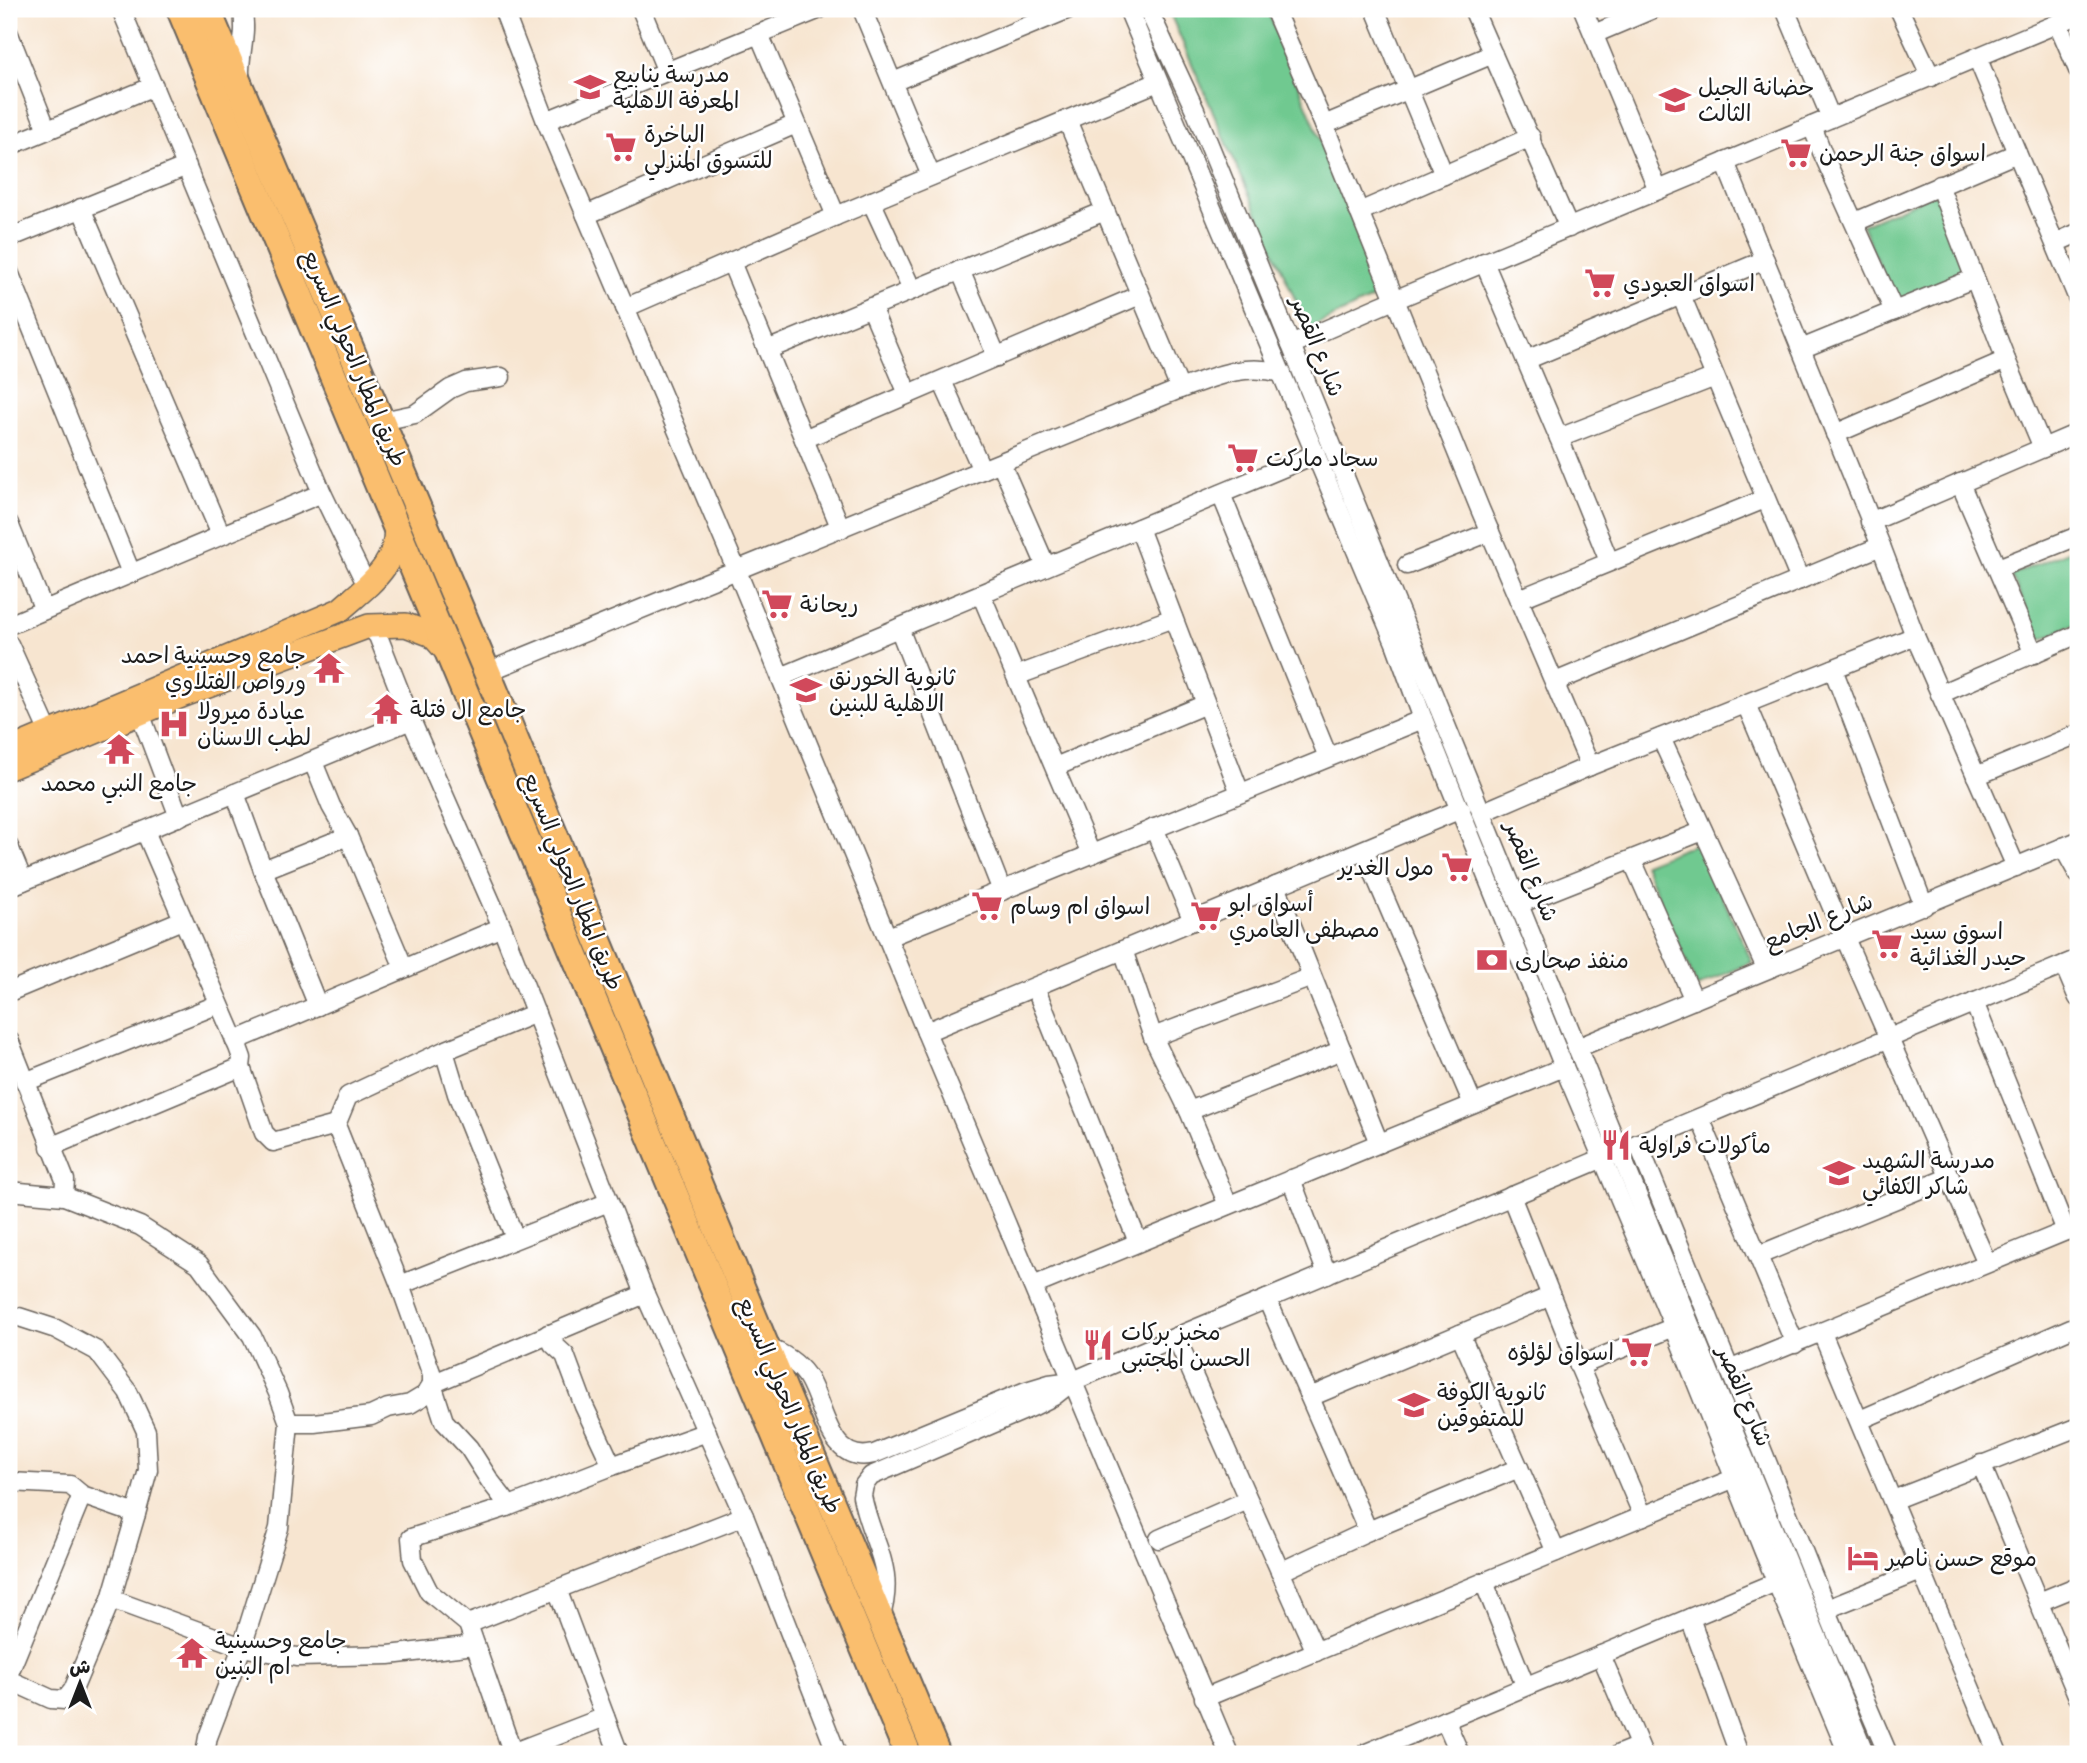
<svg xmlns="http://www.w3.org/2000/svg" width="2087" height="1763" viewBox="0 0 2087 1763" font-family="Itim,'Playpen Sans Arabic',sans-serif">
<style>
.garden{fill:#70c990;stroke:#467256;stroke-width:2}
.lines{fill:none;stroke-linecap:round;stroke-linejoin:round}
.minor-casing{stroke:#69625b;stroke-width:21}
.major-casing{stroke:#69625b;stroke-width:26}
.highway-casing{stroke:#69625b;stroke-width:30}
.minor{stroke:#fff;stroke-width:18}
.major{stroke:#fabe6e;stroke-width:23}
.highway{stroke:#fabe6e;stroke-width:26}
.labels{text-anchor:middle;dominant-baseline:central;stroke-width:5;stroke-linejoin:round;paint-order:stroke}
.poi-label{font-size:23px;fill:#1c1c1c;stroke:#fff;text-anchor:start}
.street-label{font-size:23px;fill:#1c1c1c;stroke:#fff}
</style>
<rect width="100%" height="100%" fill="#fff"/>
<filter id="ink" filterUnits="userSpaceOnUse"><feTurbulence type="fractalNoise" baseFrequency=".0143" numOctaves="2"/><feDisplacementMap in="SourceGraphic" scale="14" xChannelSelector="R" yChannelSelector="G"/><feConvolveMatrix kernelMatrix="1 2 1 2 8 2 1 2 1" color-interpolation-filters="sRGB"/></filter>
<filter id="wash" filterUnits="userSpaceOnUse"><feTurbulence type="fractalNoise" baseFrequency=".00686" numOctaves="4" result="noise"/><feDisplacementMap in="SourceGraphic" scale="28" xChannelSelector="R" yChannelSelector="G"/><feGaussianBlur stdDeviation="1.57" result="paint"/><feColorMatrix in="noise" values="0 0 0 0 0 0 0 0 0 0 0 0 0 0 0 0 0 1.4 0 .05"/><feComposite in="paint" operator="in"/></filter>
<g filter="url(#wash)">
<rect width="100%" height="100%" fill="#f7e5d0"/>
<g class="garden">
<path d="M1168,9h99l117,284 -76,36z"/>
<path d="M1935,193l32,83 -71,29 -34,-80z"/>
<path d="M2070,551l8,19v53l-38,17 -29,-65z"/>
<path d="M1698,843l54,119 -55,25 -53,-123z"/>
</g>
</g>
<g filter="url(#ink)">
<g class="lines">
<defs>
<g id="minor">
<path d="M121,9l201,484 45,93"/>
<path d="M503,9l43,112 191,450 189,461 303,722"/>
<path d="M641,9l26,63"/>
<path d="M862,9l69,167"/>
<path d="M1128,9l267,634 28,76 141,348 110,260 90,225 84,202"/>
<path d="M1148,9l47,101 96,235 574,1409"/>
<path d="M1274,9l50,116 156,384 110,257"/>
<path d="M1375,9l69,166"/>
<path d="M1473,9l96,219"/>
<path d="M1583,9l75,181"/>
<path d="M1785,9l46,109"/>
<path d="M1899,9l32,68"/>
<path d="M2058,24l20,46"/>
<path d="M9,34l38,96"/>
<path d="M759,34l77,182"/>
<path d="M1594,34l59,-25"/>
<path d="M1977,57l101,242"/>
<path d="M240,76c-1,-23 8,-44 2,-67"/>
<path d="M893,82l176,-73"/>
<path d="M1067,120l113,269"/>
<path d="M546,121l274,-112"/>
<path d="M1324,125l169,-71"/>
<path d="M1812,126l10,26 72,159"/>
<path d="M9,146l145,-60"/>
<path d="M1725,162l156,384 34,90 101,231"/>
<path d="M1939,185l67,175 37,88"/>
<path d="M871,201l41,89"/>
<path d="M81,208l140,327"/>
<path d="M1359,212l172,-75"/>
<path d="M586,215l210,-91"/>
<path d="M1855,222l162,-69"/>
<path d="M9,238l178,-72"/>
<path d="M2055,243l23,-10"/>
<path d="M731,262l110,267"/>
<path d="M1484,262l75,176 50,123"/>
<path d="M960,270l37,87"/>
<path d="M9,272l122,301"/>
<path d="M1681,295l119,285"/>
<path d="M871,307l37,87"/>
<path d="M625,308l211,-92 322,-134"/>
<path d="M1291,345l89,-39 698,-291"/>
<path d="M1801,349l174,-71"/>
<path d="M767,350l338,-139"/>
<path d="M1526,360l239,-100"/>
<path d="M942,381l40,89"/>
<path d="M382,421l33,-7 35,-25 16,-7 35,-5"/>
<path d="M1835,434l171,-74"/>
<path d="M1559,438l156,-61"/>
<path d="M804,439l336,-144"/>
<path d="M1001,463l45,103"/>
<path d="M1960,483l74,171"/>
<path d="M1221,494l107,263"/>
<path d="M1870,522l208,-89"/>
<path d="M9,524l35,86"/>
<path d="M1139,528l101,265"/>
<path d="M1407,565l83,-33"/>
<path d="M1998,568l80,-32"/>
<path d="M981,594l110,260"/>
<path d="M1519,599l246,-100"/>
<path d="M9,625l313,-132"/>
<path d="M369,626l9,10 33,84 91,207 143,367 99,222 93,238"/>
<path d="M899,628l103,263"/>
<path d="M9,644l40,89"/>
<path d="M1833,669l91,237"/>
<path d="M487,672l693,-283c36,-13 63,-26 102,-16"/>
<path d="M1016,676l157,-58"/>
<path d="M781,677l535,-223"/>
<path d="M1555,682l326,-136"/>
<path d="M1940,694l138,-60"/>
<path d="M1746,704l99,234 142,325"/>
<path d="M140,713l39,104"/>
<path d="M1661,738l105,230"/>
<path d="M313,762l18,44 17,30 56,132"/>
<path d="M1055,767l151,-63"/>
<path d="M1976,776l102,-42"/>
<path d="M235,793l28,77 55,136"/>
<path d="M1481,813l109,-47 325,-130"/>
<path d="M1154,828l39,93"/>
<path d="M145,831l93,216 4,11 -1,9 23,66 9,9 63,-17"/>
<path d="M9,847l14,34"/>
<path d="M2063,847l15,27"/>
<path d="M1364,850l109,254"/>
<path d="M1632,860l62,140"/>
<path d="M263,870l85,-34"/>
<path d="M1276,886l103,257"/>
<path d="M9,887l402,-167"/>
<path d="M1519,904l184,-73"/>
<path d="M888,937l535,-218"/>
<path d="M1123,950l30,87 36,74 39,94"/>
<path d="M2064,965l14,33"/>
<path d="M1035,987l103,255"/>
<path d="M9,992l173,-72"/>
<path d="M1974,1002l92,229"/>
<path d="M926,1032l535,-223"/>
<path d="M1153,1037l159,-60"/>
<path d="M9,1040l56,140 -1,16"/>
<path d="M235,1041l267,-114"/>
<path d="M1577,1048l501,-207"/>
<path d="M444,1051l13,43 58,144"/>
<path d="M25,1082l194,-78"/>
<path d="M1189,1111l153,-61"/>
<path d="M1700,1118l95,226"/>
<path d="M1638,1143l201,497 49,114"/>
<path d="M50,1147l191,-80"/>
<path d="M1291,1179l36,95"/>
<path d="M9,1191l55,5 76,30 59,38 53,72 26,57 11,30 -10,105 -37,119 -34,90 -3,17"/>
<path d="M1511,1196l68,170 64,150"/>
<path d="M1759,1255l191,-78"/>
<path d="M400,1285l209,-83"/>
<path d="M1033,1286l531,-219"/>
<path d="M1267,1299l101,232"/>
<path d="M9,1318l10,-1 37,12 41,22 31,41 18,39 2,39 -12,44 -25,85 -38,91 -8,10 -14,-1 -42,-19"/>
<path d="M1822,1333l176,421"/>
<path d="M548,1334l5,10 12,11 19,51 28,60"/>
<path d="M1460,1334l96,218"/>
<path d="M1176,1337l140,315"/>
<path d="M766,1347c16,6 30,14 40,28 19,27 21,91 68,79l152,-63 23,-7 24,-3"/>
<path d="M1579,1366l95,-39"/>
<path d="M1729,1370l349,-144"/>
<path d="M1310,1397l241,-101"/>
<path d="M1860,1420l218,-95"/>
<path d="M289,1423h25l57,-7 17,-8 22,-4 15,-9 7,-11v-9l-32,-90 -64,-160 12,-29 96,-45 92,-38"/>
<path d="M1981,1464l97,233"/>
<path d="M9,1482l61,3 12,10 54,19"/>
<path d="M1893,1500l185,-73"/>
<path d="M507,1507l-3,-8 -14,-18 -21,-33 -25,-27 -12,-37 213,-90"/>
<path d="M1159,1539l89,-39"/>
<path d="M1280,1572l88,-41 151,-63"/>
<path d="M1484,1582l41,103"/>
<path d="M557,1589l62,165"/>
<path d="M111,1599l131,48 55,10 92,-2 86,-10"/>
<path d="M2039,1602l39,-16"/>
<path d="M1827,1609l94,-38"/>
<path d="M1690,1618l49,136"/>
<path d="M880,1619c17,-53 -9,-75 -18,-123l2,-11 7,-9 161,-69 22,-11 19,-15 103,-44 902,-378"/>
<path d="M468,1624l276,-108"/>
<path d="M1601,1655l42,99"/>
<path d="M9,1673l73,-178"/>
<path d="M1204,1698l531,-220"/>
<path d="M1445,1720l15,34"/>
<path d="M512,1753l93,-36"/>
<path d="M513,1754l-45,-130 -39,-32 -16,-32 -2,-22 96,-31 105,-41 95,-34"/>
<path d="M1364,1754l412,-172"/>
<path d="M1619,1754l20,-8"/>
</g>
<g id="major">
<path d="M9,750l331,-140c28,-25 61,-46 55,-88"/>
<path d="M9,768l175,-73 185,-69 37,-1 26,10 16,18"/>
</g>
<g id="highway">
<path d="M180,9l728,1745"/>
<path d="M207,9l280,663 279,675 171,407"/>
</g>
</defs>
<use href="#minor" class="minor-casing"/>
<use href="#major" class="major-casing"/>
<use href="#highway" class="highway-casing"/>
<use href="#minor" class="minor"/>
<use href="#major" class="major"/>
<use href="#highway" class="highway"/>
</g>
</g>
<defs>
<symbol id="school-bare" viewBox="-9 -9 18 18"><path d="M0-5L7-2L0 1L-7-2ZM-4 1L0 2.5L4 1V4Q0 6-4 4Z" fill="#d1495b" stroke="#fff" stroke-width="2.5" paint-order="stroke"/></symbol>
<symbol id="supermarket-bare" viewBox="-9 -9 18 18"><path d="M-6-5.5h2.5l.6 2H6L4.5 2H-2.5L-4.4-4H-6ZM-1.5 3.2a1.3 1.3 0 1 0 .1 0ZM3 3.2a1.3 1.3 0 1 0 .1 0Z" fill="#d1495b" stroke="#fff" stroke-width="2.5" paint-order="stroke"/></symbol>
<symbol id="temple-bare" viewBox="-9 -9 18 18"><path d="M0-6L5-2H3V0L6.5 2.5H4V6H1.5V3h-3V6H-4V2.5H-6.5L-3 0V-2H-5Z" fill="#d1495b" stroke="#fff" stroke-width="2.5" paint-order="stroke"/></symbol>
<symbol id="hospital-bare" viewBox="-9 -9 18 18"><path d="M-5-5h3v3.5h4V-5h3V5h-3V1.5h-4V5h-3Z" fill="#d1495b" stroke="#fff" stroke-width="2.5" paint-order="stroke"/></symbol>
<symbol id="bank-bare" viewBox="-9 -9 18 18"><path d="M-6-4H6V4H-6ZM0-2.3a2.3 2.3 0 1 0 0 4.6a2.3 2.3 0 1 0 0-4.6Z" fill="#d1495b" stroke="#fff" stroke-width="2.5" paint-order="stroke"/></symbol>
<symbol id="restaurant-bare" viewBox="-9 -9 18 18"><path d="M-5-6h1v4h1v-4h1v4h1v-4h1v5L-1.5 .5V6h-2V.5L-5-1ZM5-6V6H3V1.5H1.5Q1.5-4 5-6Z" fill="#d1495b" stroke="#fff" stroke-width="2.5" paint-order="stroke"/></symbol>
<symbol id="hotel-bare" viewBox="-9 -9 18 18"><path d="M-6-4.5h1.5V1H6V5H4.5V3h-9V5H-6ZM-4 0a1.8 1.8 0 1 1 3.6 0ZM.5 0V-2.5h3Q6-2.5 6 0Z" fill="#d1495b" stroke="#fff" stroke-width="2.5" paint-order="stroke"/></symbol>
</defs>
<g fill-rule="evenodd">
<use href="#school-bare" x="568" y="65" width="44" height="44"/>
<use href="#school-bare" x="1653" y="78" width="44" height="44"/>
<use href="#supermarket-bare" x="599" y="125" width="44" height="44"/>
<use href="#supermarket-bare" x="1774" y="131" width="44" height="44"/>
<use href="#supermarket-bare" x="1578" y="261" width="44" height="44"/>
<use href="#supermarket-bare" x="1221" y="436" width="44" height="44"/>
<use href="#supermarket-bare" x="755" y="582" width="44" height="44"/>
<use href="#temple-bare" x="307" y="646" width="44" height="44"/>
<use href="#school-bare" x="784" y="668" width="44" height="44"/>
<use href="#temple-bare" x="365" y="687" width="44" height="44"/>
<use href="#hospital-bare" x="152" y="702" width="44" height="44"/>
<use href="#temple-bare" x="97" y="727" width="44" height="44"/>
<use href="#supermarket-bare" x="1435" y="845" width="44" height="44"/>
<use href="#supermarket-bare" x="965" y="884" width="44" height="44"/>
<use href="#supermarket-bare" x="1184" y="894" width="44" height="44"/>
<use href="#supermarket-bare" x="1865" y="922" width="44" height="44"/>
<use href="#bank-bare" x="1470" y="938" width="44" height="44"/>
<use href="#restaurant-bare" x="1594" y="1123" width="44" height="44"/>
<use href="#school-bare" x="1817" y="1151" width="44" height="44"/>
<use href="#restaurant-bare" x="1076" y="1323" width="44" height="44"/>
<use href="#supermarket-bare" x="1615" y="1330" width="44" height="44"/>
<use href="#school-bare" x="1392" y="1383" width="44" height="44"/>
<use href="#hotel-bare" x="1841" y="1536" width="44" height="44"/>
<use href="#temple-bare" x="170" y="1631" width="44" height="44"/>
</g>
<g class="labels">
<g class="poi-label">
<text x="613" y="74">مدرسة ينابيع<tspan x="613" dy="26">المعرفة الاهلية</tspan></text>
<text x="1698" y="87">حضانة الجيل<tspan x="1698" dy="26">الثالث</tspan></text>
<text x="644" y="134">الباخرة<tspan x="644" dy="26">للتسوق المنزلي</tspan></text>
<text x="1819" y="153">اسواق جنة الرحمن</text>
<text x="1623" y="283">اسواق العبودي</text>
<text x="1266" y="458">سجاد ماركت</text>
<text x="800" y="604">ريحانة</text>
<text x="306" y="655" text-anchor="end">جامع وحسينية احمد<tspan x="306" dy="26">ورواص الفتلاوي</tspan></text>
<text x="829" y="677">ثانوية الخورنق<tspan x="829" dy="26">الاهلية للبنين</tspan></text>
<text x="410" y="709">جامع ال فتلة</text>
<text x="197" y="711">عيادة ميرولا<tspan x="197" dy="26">لطب الاسنان</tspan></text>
<text x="119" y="783" text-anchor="middle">جامع النبي محمد</text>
<text x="1434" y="867" text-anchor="end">مول الغدير</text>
<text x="1229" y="903">أسواق ابو<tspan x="1229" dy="26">مصطفى العامري</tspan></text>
<text x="1010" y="906">اسواق ام وسام</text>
<text x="1910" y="931">اسوق سيد<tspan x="1910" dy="26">حيدر الغذائية</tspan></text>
<text x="1515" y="960">منفذ صحارى</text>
<text x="1639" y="1145">مأكولات فراولة</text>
<text x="1862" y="1160">مدرسة الشهيد<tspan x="1862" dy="26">شاكر الكفائي</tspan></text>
<text x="1121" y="1332">مخبز بركات<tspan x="1121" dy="26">الحسن المجتبى</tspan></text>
<text x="1614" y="1352" text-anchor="end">اسواق لؤلؤه</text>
<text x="1437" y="1392">ثانوية الكوفة<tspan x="1437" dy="26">للمتفوقين</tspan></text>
<text x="1886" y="1558">موقع حسن ناصر</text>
<text x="215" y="1640">جامع وحسينية<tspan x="215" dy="26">ام البنين</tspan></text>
</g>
<g class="street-label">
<text transform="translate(1318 346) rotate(68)">شارع القصر</text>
<text transform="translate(355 358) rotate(67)">طريق المطار الحولي السريع</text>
<text transform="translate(1532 871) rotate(68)">شارع القصر</text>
<text transform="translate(573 881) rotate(68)">طريق المطار الحولي السريع</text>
<text transform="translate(1818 921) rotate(-22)">شارع الجامع</text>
<text transform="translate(1745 1396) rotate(67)">شارع القصر</text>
<text transform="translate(790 1405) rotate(67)">طريق المطار الحولي السريع</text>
</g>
</g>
<rect width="2087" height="1763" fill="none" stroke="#fff" stroke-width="35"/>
<g transform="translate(80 1683)" stroke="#ffffff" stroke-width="5" paint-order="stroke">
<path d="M0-5L12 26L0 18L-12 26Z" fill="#1c1c1c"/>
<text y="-10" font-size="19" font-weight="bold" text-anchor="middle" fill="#1c1c1c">ش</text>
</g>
</svg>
